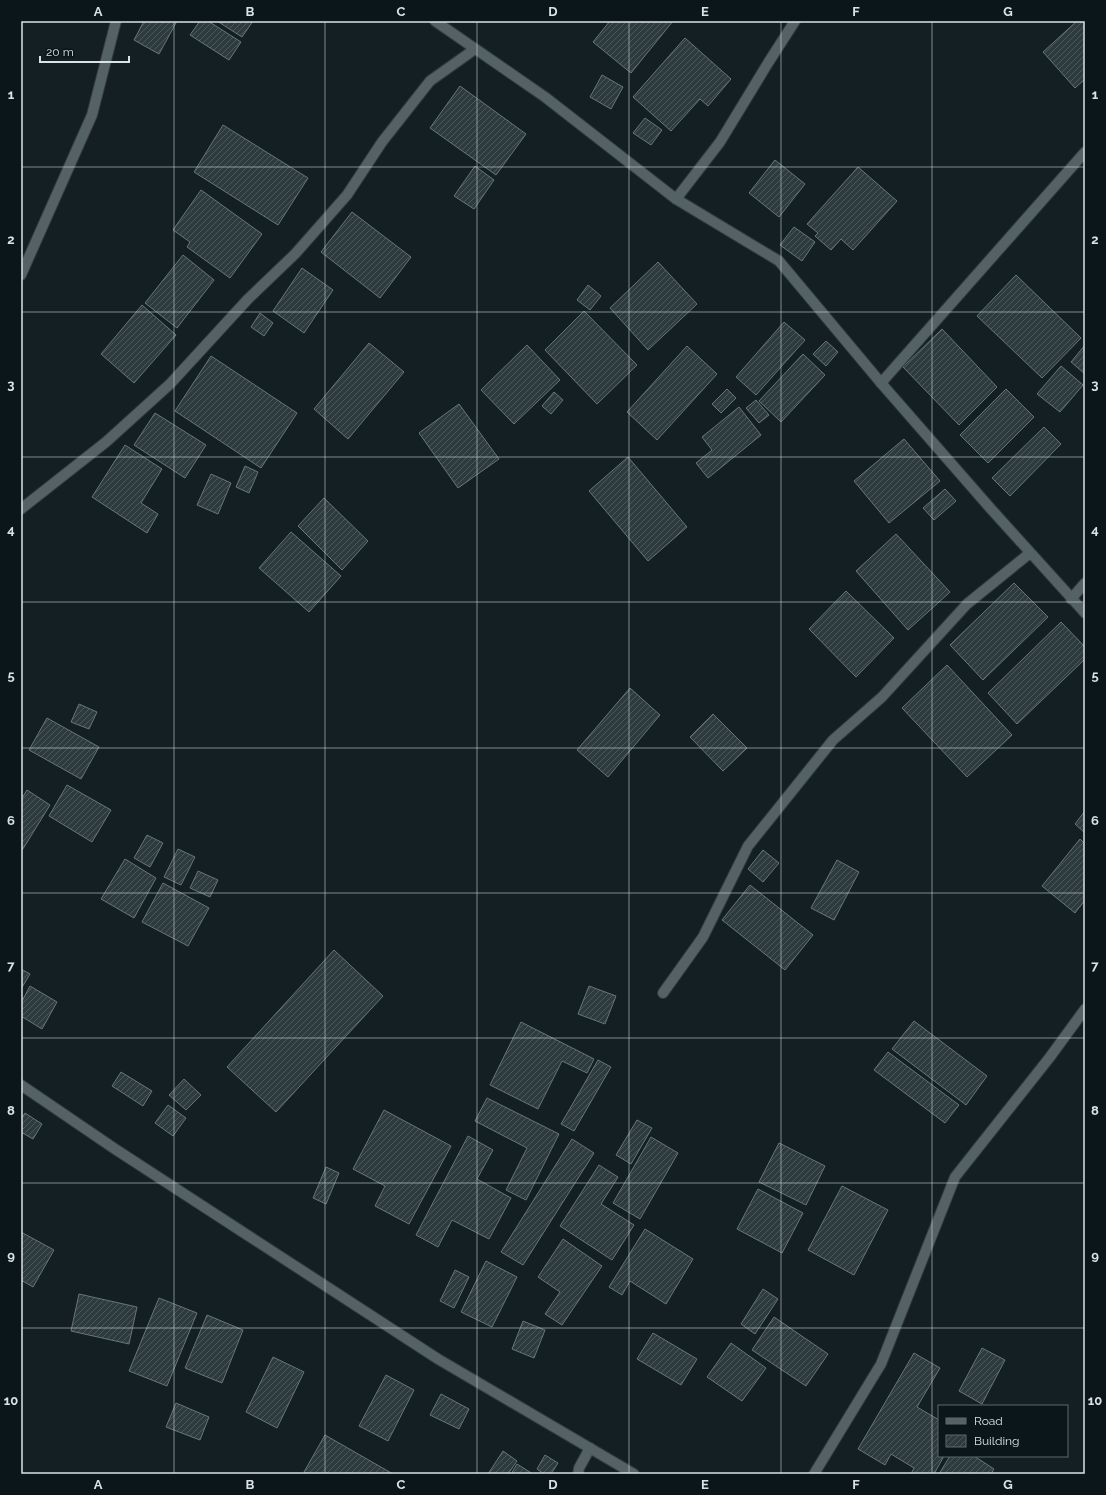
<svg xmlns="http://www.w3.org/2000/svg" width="1106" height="1495" viewBox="0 0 1106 1495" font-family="Raleway,sans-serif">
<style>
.building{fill:url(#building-hatch);stroke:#67767a}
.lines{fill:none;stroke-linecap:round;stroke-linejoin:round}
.minor-casing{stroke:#31393c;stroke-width:12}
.tertiary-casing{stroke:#31393c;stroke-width:12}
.minor{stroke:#546266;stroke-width:10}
.tertiary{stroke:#546266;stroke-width:10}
.grid{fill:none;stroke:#dae2e4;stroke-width:1;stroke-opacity:0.55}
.neatline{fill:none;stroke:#dae2e4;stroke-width:1.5}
.grid-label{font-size:13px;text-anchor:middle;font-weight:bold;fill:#dae2e4}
</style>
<defs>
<pattern id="building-hatch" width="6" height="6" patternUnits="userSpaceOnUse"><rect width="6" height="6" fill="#2d3b3e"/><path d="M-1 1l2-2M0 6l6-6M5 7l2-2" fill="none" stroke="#4b575a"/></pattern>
</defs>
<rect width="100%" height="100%" fill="#131f23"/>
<g class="building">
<path d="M144,21h33l-18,33 -25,-14z"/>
<path d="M200,21h8l33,21 -12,18 -39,-25z"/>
<path d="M217,21h36l-11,16z"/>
<path d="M610,21h63l-42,52 -38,-31z"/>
<path d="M1077,21h8v58l-10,9 -32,-36z"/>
<path d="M685,38l46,41 -23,27 -8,-7 -29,32 -38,-34z"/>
<path d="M602,75l21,12 -12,22 -21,-12z"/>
<path d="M460,86l66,48 -30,41 -66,-47z"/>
<path d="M645,118l17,12 -11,15 -18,-12z"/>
<path d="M223,125l85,53 -30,47 -84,-53z"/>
<path d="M775,160l30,24 -26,33 -30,-24z"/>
<path d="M475,166l19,14 -20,29 -20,-13z"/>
<path d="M858,167l39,34 -44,49 -12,-11 -10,11 -16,-14 3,-3 -11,-9z"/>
<path d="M201,190l61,44 -32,44 -43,-31 3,-5 -17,-12z"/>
<path d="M352,212l59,45 -31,41 -59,-46z"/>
<path d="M794,227l21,15 -13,19 -22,-16z"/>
<path d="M183,255l31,25 -37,48 -32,-25z"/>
<path d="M658,262l39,42 -49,46 -38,-42z"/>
<path d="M302,268l31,22 -29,43 -31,-22z"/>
<path d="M1016,275l65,63 -39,40 -65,-62z"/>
<path d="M588,285l13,11 -11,14 -13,-10z"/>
<path d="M142,305l34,30 -42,48 -33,-29z"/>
<path d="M584,311l53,54 -40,39 -52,-54z"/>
<path d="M260,313l13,10 -9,13 -13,-9z"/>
<path d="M784,322l21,18 -49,55 -20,-18z"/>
<path d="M942,329l55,58 -38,38 -56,-58z"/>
<path d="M826,341l12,11 -12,14 -13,-12z"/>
<path d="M369,343l35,29 -56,67 -34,-30z"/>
<path d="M527,345l33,35 -46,44 -33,-34z"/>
<path d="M1085,345v29l-14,-12z"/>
<path d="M687,346l30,28 -60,66 -30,-28z"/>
<path d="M803,354l22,21 -44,47 -22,-21z"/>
<path d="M211,356l86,57 -36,55 -86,-57z"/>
<path d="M1061,366l22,19 -23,27 -23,-18z"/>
<path d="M727,389l9,9 -15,15 -9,-9z"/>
<path d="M1006,389l28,28 -46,46 -28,-28z"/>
<path d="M554,392l9,8 -12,14 -9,-8z"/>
<path d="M756,400l13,15 -10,8 -13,-15z"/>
<path d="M459,404l40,55 -41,29 -39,-55z"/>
<path d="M739,407l22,28 -53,43 -12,-15 16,-13 -10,-13z"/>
<path d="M155,413l51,32 -21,33 -51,-33z"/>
<path d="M1044,427l17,17 -51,52 -18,-18z"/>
<path d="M904,439l36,42 -51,42 -35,-42z"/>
<path d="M125,445l37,24 -21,34 17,11 -11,19 -55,-36z"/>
<path d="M628,457l59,70 -39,34 -59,-70z"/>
<path d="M245,466l13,6 -9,21 -13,-6z"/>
<path d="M211,474l20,9 -13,31 -21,-9z"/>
<path d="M945,489l11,12 -22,19 -11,-12z"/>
<path d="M324,498l44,43 -26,29 -44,-44z"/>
<path d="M291,532l50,44 -32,36 -50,-44z"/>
<path d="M896,534l54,58 -42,38 -52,-59z"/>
<path d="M1014,583l34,34 -65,63 -33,-35z"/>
<path d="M846,591l48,47 -38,39 -47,-48z"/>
<path d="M1061,622l24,25v12l-68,65 -29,-31z"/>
<path d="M947,665l65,70 -45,42 -65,-69z"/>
<path d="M630,688l30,27 -52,62 -31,-27z"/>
<path d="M79,704l18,8 -8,17 -18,-7z"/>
<path d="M713,714l34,34 -24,23 -33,-34z"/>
<path d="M47,718l52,29 -18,32 -52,-29z"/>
<path d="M67,785l44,25 -19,32 -43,-26z"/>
<path d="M27,790l23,15 -29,47v-52z"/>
<path d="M1085,811v22l-10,-9z"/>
<path d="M147,835l16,8 -13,24 -16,-9z"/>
<path d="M1080,839l5,5v56l-10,13 -33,-27z"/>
<path d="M178,849l17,8 -14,28 -17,-8z"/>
<path d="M763,850l16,13 -16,19 -15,-13z"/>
<path d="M125,859l31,19 -22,40 -33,-19z"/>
<path d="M837,860l22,12 -25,48 -23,-12z"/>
<path d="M198,871l20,9 -8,17 -20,-9z"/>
<path d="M163,883l46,25 -21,38 -46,-24z"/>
<path d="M750,885l63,50 -28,35 -63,-50z"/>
<path d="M334,950l49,46 -107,116 -49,-45z"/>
<path d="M21,969l9,5 -9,15z"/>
<path d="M30,986l27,16 -15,27 -21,-13v-13z"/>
<path d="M589,986l27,10 -11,28 -27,-10z"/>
<path d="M914,1021l73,55 -21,29 -74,-56z"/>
<path d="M521,1022l73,37 -7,14 -25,-12 -24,48 -48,-24z"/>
<path d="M888,1052l71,53 -14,18 -71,-53z"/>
<path d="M598,1060l13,7 -37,64 -13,-7z"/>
<path d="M121,1072l31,19 -9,15 -31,-20z"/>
<path d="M184,1079l17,16 -15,15 -17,-15z"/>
<path d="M487,1098l72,36 -33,66 -20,-10 21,-42 -52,-27z"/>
<path d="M168,1105l18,13 -13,18 -18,-13z"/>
<path d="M384,1110l67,36 -42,78 -34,-18 10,-20 -32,-17z"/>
<path d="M25,1113l17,11 -9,15 -12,-7v-13z"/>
<path d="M637,1120l15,8 -21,36 -15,-9z"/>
<path d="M468,1136l25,14 -16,29 34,19 -22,41 -37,-19 -14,27 -22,-12z"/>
<path d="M651,1137l27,16 -38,66 -27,-16z"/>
<path d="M572,1139l22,14 -71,112 -22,-13z"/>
<path d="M779,1143l46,23 -19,39 -47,-23z"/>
<path d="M599,1165l19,12 -17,27 33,21 -22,35 -52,-34z"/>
<path d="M326,1167l13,6 -13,31 -13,-6z"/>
<path d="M842,1186l46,24 -34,65 -46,-25z"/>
<path d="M758,1189l45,24 -21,40 -45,-24z"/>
<path d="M645,1229l48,30 -27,45 -36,-23 -8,14 -13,-8z"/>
<path d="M21,1232l33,18 -21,37 -12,-7z"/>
<path d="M563,1239l39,27 -40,59 -17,-11 15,-22 -22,-15z"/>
<path d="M486,1261l31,16 -25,50 -31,-15z"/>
<path d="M455,1270l14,7 -15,31 -14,-7z"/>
<path d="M763,1289l15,10 -23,35 -14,-10z"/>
<path d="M79,1294l58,13 -8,37 -58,-13z"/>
<path d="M159,1298l38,15 -30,73 -38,-15z"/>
<path d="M207,1315l36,15 -21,53 -37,-15z"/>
<path d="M774,1317l54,37 -22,32 -54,-36z"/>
<path d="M523,1321l22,9 -11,28 -22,-9z"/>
<path d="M653,1333l44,26 -16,26 -44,-26z"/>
<path d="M731,1343l35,25 -24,33 -35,-24z"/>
<path d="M982,1348l23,12 -23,44 -23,-13z"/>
<path d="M914,1353l26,15 -23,39 22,13v36h5l-10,18h-23l3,-6 -23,-14 -6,11 -27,-16z"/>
<path d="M273,1357l31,15 -27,56 -31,-16z"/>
<path d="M386,1375l28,15 -26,51 -29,-15z"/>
<path d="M441,1394l28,15 -10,20 -29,-14z"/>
<path d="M176,1403l33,14 -9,23 -34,-13z"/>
<path d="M325,1435l68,39h-86l-3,-2z"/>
<path d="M503,1451l14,10 -9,13h-20z"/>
<path d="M545,1455l13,8 -7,11h-7l-7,-5z"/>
<path d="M950,1456h24l20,13 -3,5h-52z"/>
<path d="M517,1464l16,10h-22z"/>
</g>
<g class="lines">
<defs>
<g id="minor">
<path d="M435,21l110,76 131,102 103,62 102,122 110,126 94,104"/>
<path d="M676,199l44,-57 48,-79 27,-42"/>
<path d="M21,275l71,-160 24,-94"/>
<path d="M881,383l204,-231"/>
<path d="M21,509l85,-67 64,-58 78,-85 47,-45 52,-59 35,-53 48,-61 45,-32"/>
<path d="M1071,599l14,-16"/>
<path d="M663,993l40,-56 45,-91 85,-106 49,-43 85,-93 63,-51"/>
<path d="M578,1474l1,-6 11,-20"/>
<path d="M814,1474l67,-110 74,-187 95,-120 35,-48"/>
</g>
<path id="tertiary" d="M21,1085l94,64 323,210 196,115"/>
</defs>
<use href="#minor" class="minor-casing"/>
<use href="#tertiary" class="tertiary-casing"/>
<use href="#minor" class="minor"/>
<use href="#tertiary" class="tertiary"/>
</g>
<path class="grid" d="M174,21v1453M325,21v1453M477,21v1453M629,21v1453M781,21v1453M932,21v1453M21,167h1064M21,312h1064M21,457h1064M21,602h1064M21,748h1064M21,893h1064M21,1038h1064M21,1183h1064M21,1328h1064"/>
<rect width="1106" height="1495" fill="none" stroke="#0a1619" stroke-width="44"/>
<rect x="938" y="1405" width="130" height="52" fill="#0a1619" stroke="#5d686a"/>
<rect x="946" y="1418" width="20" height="6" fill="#546266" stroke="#5d686a"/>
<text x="974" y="1425" font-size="12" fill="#dae2e4">Road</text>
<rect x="946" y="1435" width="20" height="12" fill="url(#building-hatch)" stroke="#5d686a"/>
<text x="974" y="1445" font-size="12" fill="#dae2e4">Building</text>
<path d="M40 56v6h89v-6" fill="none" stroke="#dae2e4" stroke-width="2"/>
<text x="46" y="56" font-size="12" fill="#dae2e4" stroke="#0a1619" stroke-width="3" paint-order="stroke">20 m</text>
<rect x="22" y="22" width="1062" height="1451" class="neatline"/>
<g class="grid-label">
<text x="98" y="16">A</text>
<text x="250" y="16">B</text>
<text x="401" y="16">C</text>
<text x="553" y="16">D</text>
<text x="705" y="16">E</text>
<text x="856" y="16">F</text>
<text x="1008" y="16">G</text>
<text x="11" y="99">1</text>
<text x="1095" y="99">1</text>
<text x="11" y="244">2</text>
<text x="1095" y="244">2</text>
<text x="11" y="389">3</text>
<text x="1095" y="389">3</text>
<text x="11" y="534">4</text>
<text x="1095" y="534">4</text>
<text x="11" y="680">5</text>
<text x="1095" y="680">5</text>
<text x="11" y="825">6</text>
<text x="1095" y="825">6</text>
<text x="11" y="970">7</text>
<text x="1095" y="970">7</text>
<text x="11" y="1115">8</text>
<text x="1095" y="1115">8</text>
<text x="11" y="1260">9</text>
<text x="1095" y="1260">9</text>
<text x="11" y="1405">10</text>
<text x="1095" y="1405">10</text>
<text x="98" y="1489">A</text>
<text x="250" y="1489">B</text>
<text x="401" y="1489">C</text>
<text x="553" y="1489">D</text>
<text x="705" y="1489">E</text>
<text x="856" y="1489">F</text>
<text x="1008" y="1489">G</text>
</g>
</svg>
